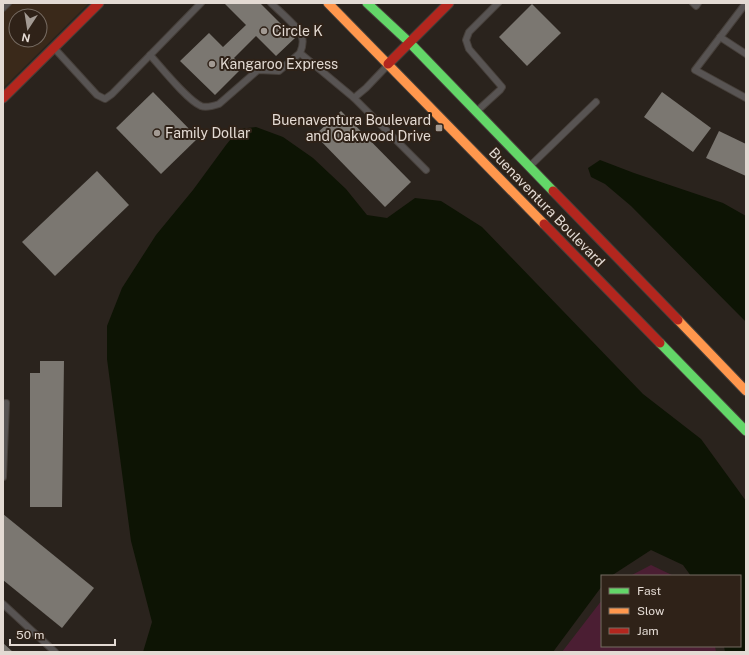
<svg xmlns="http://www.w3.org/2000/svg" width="749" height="655" viewBox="0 0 749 655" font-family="'Public Sans',sans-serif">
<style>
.built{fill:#3a291a;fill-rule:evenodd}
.green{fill:#4b1e33}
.water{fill:#0d1404}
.building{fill:#7b7771}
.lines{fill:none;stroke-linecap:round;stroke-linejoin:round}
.lane-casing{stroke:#47403b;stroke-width:8}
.fast-casing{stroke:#47403b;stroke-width:11}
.slow-casing{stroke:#47403b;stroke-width:11}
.jam-casing{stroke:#47403b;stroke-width:11}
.lane{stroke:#585453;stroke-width:6}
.fast{stroke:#63d668;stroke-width:9}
.slow{stroke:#ff974d;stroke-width:9}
.jam{stroke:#b3261e;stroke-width:9}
.poi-dot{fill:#a29a93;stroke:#2f2218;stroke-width:1.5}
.labels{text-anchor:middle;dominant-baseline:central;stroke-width:4;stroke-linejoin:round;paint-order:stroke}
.poi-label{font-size:14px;fill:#e3dad3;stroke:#2f2218;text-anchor:start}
.street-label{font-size:14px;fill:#e3dad3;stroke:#2f2218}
</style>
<rect width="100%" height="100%" fill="#2a231d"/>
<path class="built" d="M3,3h86l-86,85zM16,16h24v24h-24z"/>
<g class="green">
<path d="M651,565l23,11h-44z"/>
<path d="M602,600v46h113l1,6h-154z"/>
</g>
<g class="water">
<path d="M256,127l27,10 30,21 33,31 21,26 20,3 28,-20 26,3 41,26 161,167 58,45 45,62v151h-21l-1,-6h16v-70h-49l-8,-11 -32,-15 -40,26h-9v10l-49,66h-410l9,-30 -21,-81 -24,-182v-33l15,-38 34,-53 37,-45 33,-45 13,-16z"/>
<path d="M600,160l34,13 89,30 23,13v106l-115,-116 -26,-22 -14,-7 -3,-9z"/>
</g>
<g class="building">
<path d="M224,3h36l35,35 -19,18 -20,-20 -22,22 9,9 -28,28 -35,-34 29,-28 14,14 23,-22z"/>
<path d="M532,4l29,29 -34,33 -28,-29z"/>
<path d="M153,92l45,46 -37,36 -45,-46z"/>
<path d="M662,92l49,36 -18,24 -49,-35z"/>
<path d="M341,111l70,71 -26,25 -70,-72z"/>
<path d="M719,131l27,13v32l-40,-18z"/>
<path d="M97,171l32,34 -74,71 -33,-34z"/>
<path d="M40,361h24l-2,146h-32v-134h10z"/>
<path d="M3,514l91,74 -32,40 -59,-48z"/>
<path d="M3,643l10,9h-10z"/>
</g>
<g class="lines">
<defs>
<g id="lane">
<path d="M271,3c7,7 26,23 30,31 3,6 2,12 -1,19l54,45 12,-10 21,-22"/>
<path d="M693,3l3,3 2,-3"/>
<path d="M746,3l-51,67 51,28"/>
<path d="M3,8l5,-5"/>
<path d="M720,37l26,17"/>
<path d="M55,49l42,46 8,4 7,-5 89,-91"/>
<path d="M150,55c11,12 37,45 51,51 5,2 12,0 18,-2l39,-34 21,1 21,-18"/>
<path d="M354,98l72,72"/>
<path d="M477,111l23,-21 2,-3 -33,-38 -3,-9 3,-8 29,-29"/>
<path d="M530,166l66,-64"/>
<path d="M3,477l3,-74"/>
<path d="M3,604l52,48"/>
</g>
<g id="fast">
<path d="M367,3l43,40 143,148"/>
<path d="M660,343l86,88"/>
</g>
<g id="slow">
<path d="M328,3l216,221"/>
<path d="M678,320l68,71"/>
</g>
<g id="jam">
<path d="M388,64l61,-61"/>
<path d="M3,98l96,-95"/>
<path d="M553,191l125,129"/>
<path d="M544,224l116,119"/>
</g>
</defs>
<use href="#lane" class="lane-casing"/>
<use href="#fast" class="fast-casing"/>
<use href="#slow" class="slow-casing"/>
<use href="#jam" class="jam-casing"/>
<use href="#lane" class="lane"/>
<use href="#fast" class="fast"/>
<use href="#slow" class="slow"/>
<use href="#jam" class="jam"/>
</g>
<g class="poi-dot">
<circle cx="264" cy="31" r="4"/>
<circle cx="212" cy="64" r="4"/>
<rect x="435" y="124" width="8" height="8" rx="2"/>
<circle cx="157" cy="133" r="4"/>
</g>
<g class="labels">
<g class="poi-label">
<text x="272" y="31">Circle K</text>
<text x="220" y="64">Kangaroo Express</text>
<text x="431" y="120" text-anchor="end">Buenaventura Boulevard<tspan x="431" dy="16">and Oakwood Drive</tspan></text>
<text x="165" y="133">Family Dollar</text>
</g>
<g class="street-label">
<text transform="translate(547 207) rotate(46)">Buenaventura Boulevard</text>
</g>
</g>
<rect width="749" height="655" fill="none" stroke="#e3dad3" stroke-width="8"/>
<rect x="601" y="575" width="140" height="72" fill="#2f2218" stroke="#776c63"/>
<rect x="609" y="588" width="20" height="6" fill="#63d668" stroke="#776c63"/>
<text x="637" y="595" font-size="12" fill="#e3dad3">Fast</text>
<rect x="609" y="608" width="20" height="6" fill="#ff974d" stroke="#776c63"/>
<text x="637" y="615" font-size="12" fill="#e3dad3">Slow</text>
<rect x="609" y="628" width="20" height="6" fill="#b3261e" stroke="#776c63"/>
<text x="637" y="635" font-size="12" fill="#e3dad3">Jam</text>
<g transform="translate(28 28) rotate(192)"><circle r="19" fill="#2f2218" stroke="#776c63"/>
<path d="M0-3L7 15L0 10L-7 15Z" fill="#a29a93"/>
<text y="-6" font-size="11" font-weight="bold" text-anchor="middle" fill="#e3dad3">N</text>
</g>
<path d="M10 639v6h105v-6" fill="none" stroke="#e3dad3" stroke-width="2"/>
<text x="16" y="639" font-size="12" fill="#e3dad3" stroke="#2f2218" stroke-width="3" paint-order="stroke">50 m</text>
</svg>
